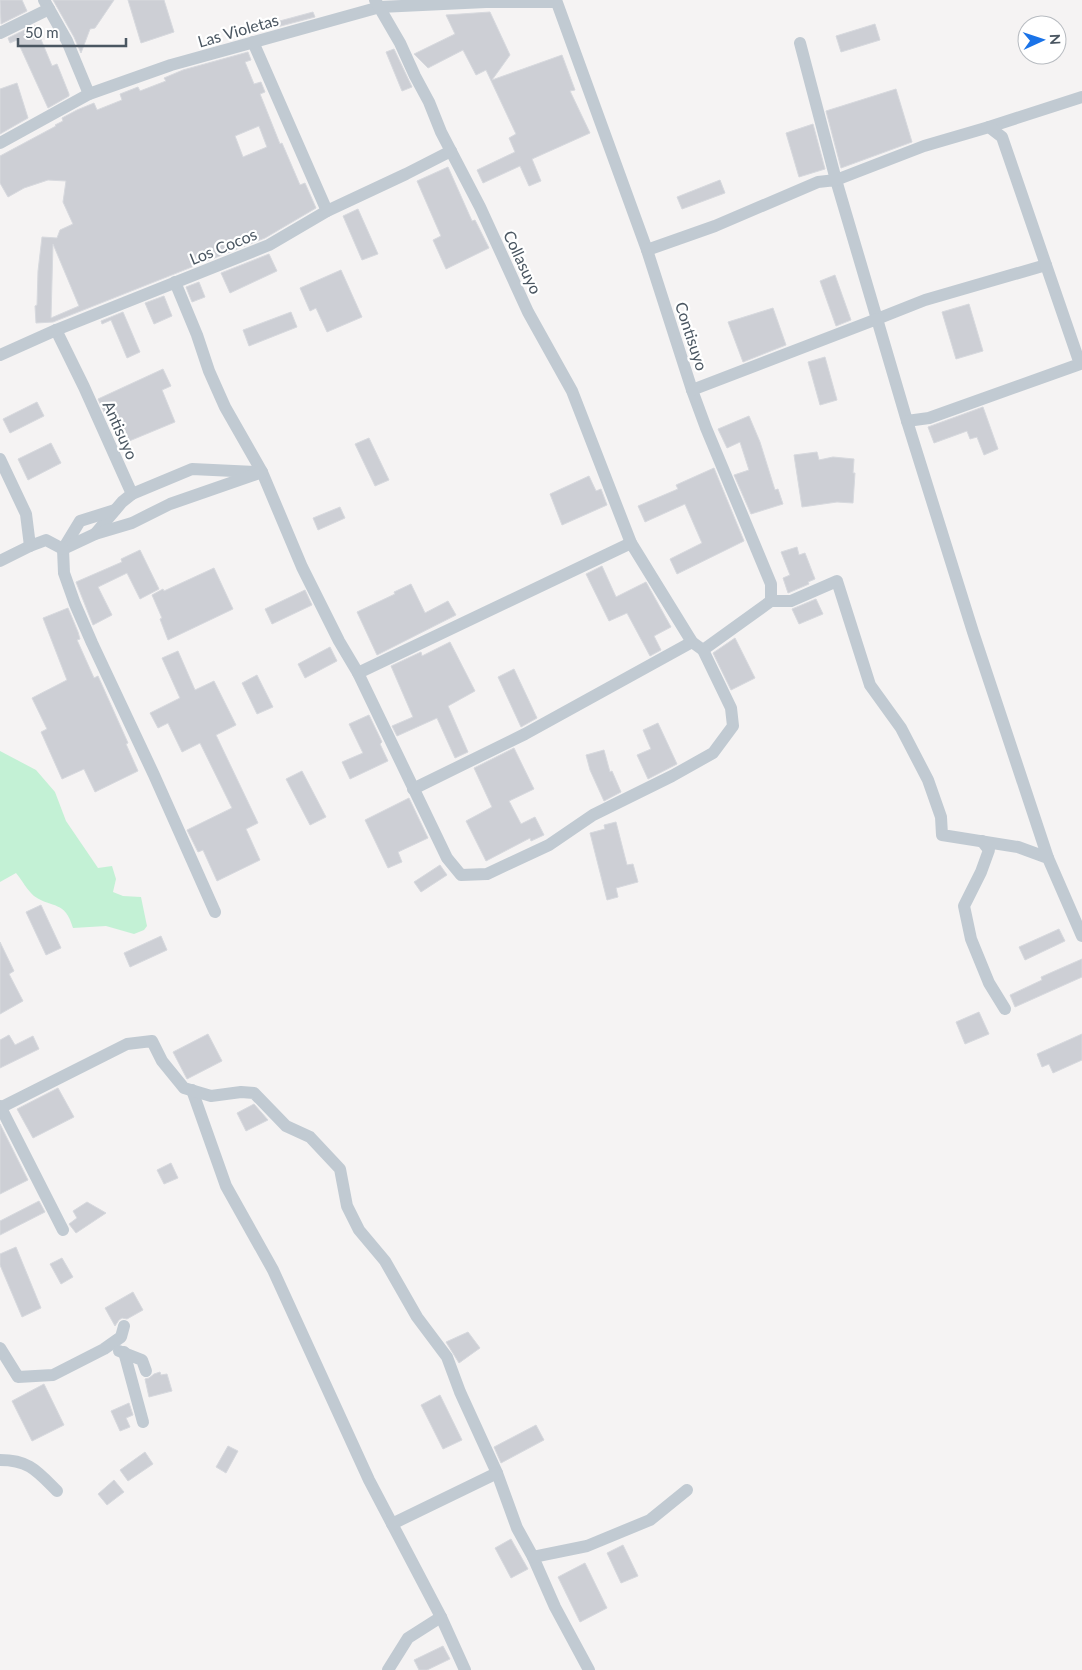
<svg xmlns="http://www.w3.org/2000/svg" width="1082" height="1670" viewBox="0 0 1082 1670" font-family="Lato,sans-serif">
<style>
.green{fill:#c3f1d5}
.building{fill:#cdcfd5;stroke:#d7d9de;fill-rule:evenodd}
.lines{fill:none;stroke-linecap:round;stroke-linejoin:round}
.minor{stroke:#c1cad2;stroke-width:12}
.labels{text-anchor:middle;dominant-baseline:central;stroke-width:4.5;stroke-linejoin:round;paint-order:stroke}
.street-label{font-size:16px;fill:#4a5661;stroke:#fff}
</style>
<rect width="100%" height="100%" fill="#f5f3f3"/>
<path class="green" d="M0,751l36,19 19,22 11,29 32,47 14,-2 4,13 -3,13 10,4 18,1 6,29 -3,4 -10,4 -28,-8 -33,2c-8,-28 -20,-19 -39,-32 -7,-6 -12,-16 -18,-23l-16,9z"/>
<g class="building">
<path d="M0,0h22l5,11 -26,13z"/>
<path d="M53,0h61l-19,28 -5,1 -9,24 -7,-16z"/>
<path d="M128,0h36l10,32 -33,11z"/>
<path d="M313,12l2,5 -38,10 -1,-5z"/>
<path d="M490,12l20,43 -18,25 70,-25 13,35 -5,1 20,42 -58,26 9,22 -12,5 -9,-20 -37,17 -6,-13 38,-18 -6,-14 7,-4 -30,-64 -10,5 -13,-25 -35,18 -14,-14 41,-20 -9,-19z"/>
<path d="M875,24l5,16 -39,12 -5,-16z"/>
<path d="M35,25l17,41 5,-2 12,30v2l-21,12 -31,-68 -7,3 -2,-5z"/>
<path d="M394,49l18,38 -10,4 -16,-39z"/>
<path d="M248,52l3,8 -6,2 9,22 7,-2 4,10 -5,2 20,50 2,-1 18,42 5,-2 11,25 -51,30 -212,84 -17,1 -1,-17 2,-1 1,-34 4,-34 15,1 3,-8 13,-6 -10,-22 3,-21 -18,-1 -24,8 -16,9 -8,-14v-27l56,-30 -1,-1 8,-4 -1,-3 15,-8 17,-7 3,7 25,-10 -2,-6 18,-7 2,4 26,-10 -2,-3 19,-8zM259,126l8,21 -24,10 -8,-21zM53,244l26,62 -28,12z"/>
<path d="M17,83l11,35 -28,16v-45z"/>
<path d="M896,89l16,53 -71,26 -15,-57z"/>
<path d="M813,124l12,45 -26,8 -13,-44z"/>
<path d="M448,167l24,54 3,-1 14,28 -43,21 -13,-29 8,-4 -24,-55z"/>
<path d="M720,180l5,13 -43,16 -5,-12z"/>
<path d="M358,209l20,45 -16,6 -19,-44z"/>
<path d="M269,254l8,17 -47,22 -9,-20z"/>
<path d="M341,270l21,47 -35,15 -11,-24 -6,3 -10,-23z"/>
<path d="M835,275l16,45 -15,6 -16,-45z"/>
<path d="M199,282l6,15 -13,5 -6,-15z"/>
<path d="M164,296l8,20 -18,8 -9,-21z"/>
<path d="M969,304l14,47 -27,8 -14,-47z"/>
<path d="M773,308l13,37 -43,17 -15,-40z"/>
<path d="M123,312l17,40 -13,6 -16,-38 -9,4 -1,-3z"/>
<path d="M291,312l6,15 -48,19 -6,-16z"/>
<path d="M825,357l12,43 -17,5 -12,-43z"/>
<path d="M163,369l8,17 -9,4 13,32 -53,22 -12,-30 -4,2 -8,-17z"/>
<path d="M37,402l7,14 -34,17 -7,-14z"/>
<path d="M983,407l15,42 -14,6 -7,-18 -7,2 -3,-8 -33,12 -6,-16z"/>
<path d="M749,416l11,26 15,48 3,-1 5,15 -32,10 -17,-39 15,-5 -9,-28 -13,6 -9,-19z"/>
<path d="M369,438l20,42 -14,6 -20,-42z"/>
<path d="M51,443l10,20 -33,17 -10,-21z"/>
<path d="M817,452l2,8 14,-3 21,2 -1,14h2l-2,30 -16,-1 -35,5 -8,-52z"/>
<path d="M714,468l30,73 -67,33 -7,-15 32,-16 -17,-39 -40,18 -7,-16 40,-17 -2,-4z"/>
<path d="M589,476l7,15 5,-2 6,16 -45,20 -12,-31z"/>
<path d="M340,507l5,11 -27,12 -5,-12z"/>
<path d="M797,547l2,8 6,-2 10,26 -7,3 1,2 -21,9 -5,-15 7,-3 -9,-23z"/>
<path d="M140,550l19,39 -19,10 -13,-26 -29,14 14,28 -19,10 -17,-43 46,-20 -1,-3z"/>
<path d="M602,566l14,31 30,-15 25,45 -17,9 7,14 -11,6 -23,-43 -18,8 -23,-47z"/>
<path d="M214,568l19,41 -65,31 -8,-21 2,-1 -10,-23 11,-6 1,2z"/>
<path d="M411,584l14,29 23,-12 8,14 -79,40 -20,-43 38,-18 -1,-2z"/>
<path d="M305,590l7,15 -40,19 -7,-15z"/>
<path d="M816,599l7,15 -24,10 -7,-15z"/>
<path d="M68,608l10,24 2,7 -3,1 17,38 4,-2 30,67 -2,1 12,27 -43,21 -11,-23 -22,10 -21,-47 6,-3 -15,-31 35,-18 -24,-62z"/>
<path d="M735,638l20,40 -24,12 -18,-37z"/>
<path d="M450,642l25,49 -27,15 20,46 -13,6 -18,-40 -40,18 -5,-10 21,-9 -22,-51 30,-14 1,4z"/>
<path d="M330,647l7,14 -32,17 -7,-14z"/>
<path d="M178,651l17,39 19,-9 22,44 -20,10 42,88 -12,6 14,31 -43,21 -14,-31 -5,2 -11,-22 45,-22 -32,-65 -18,9 -14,-29 -10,5 -8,-15 30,-15 -18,-40z"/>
<path d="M514,669l23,49 -16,9 -23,-50z"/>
<path d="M257,675l16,32 -16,7 -15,-31z"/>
<path d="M369,715l13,27 -2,2 8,17 -38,18 -8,-17 21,-9 -14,-29z"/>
<path d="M658,723l19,41 -29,15 -11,-24 14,-6 -8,-19z"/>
<path d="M514,748l20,41 -25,12 12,23 14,-7 9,18 -13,6 -1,-3 -44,23 -20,-40 26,-14 -18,-39z"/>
<path d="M604,750l6,22 2,-1 9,21 -17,9 -14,-31 -4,-15z"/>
<path d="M302,771l24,46 -16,8 -24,-46z"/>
<path d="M409,798l19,40 -30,14 4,10 -14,6 -23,-48z"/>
<path d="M616,822l11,43 6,-1 5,18 -22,6 2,9 -11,3 -17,-67 15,-4 -1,-4z"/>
<path d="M440,865l7,10 -26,17 -7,-10z"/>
<path d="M41,905l20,43 -15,7 -20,-43z"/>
<path d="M1059,929l6,12 -40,19 -6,-13z"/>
<path d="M161,936l6,14 -37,17 -6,-14z"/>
<path d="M0,942l14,29 -5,3 14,27 -23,13z"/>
<path d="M1082,959v18l-67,30 -5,-12 32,-15 -1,-3z"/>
<path d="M979,1012l10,22 -24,10 -9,-22z"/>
<path d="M208,1034l14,27 -35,18 -14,-27z"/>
<path d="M1082,1034v26l-29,13 -4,-9 -7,3 -5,-13z"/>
<path d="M9,1035l6,10 18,-9 6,13 -39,19v-28z"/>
<path d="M58,1088l16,29 -41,21 -16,-29z"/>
<path d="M254,1104l14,16 -22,11 -9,-18z"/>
<path d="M0,1124l28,56 -28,14z"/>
<path d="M171,1163l7,15 -14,6 -7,-14z"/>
<path d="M39,1201l6,11 -45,23v-14z"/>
<path d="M87,1202l19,11 -30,20 -7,-9 8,-6 -4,-7z"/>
<path d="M16,1247l25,61 -19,9 -22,-52v-11z"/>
<path d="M62,1258l11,19 -12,7 -11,-20z"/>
<path d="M133,1292l10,18 -16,9 -5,-1 -3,2 -4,6 -10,-18z"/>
<path d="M468,1332l12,16 -21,15 -13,-21z"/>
<path d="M160,1372l1,3 6,-1 5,17 -23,6 -4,-18 4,-1 5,-4z"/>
<path d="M44,1384l20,41 -32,16 -20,-40z"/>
<path d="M440,1395l22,45 -19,9 -22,-44z"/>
<path d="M129,1403l4,12 -7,3 4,9 -10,4 -9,-20z"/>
<path d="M536,1425l8,15 -43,23 -7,-16z"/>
<path d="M228,1446l10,5 -12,22 -10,-6z"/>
<path d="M145,1452l8,12 -25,17 -8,-11z"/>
<path d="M114,1480l10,12 -17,13 -9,-11z"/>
<path d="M511,1539l17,30 -17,9 -16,-30z"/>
<path d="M623,1545l15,31 -17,7 -14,-30z"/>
<path d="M585,1563l22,45 -27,14 -22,-45z"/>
<path d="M443,1646l7,13 -23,11h-8l-5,-10z"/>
</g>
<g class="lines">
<g class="minor">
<path d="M44,0l23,41 22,53"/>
<path d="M556,0l91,250 45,140 14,38 65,156v17l-68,49"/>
<path d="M0,33l49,-24"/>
<path d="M253,42l74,169"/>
<path d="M989,127l93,-30"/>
<path d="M0,143l89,-49 82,-29 209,-58 106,-5h70"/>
<path d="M647,250l68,-24 103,-44 18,-2 41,139 48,-19 121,-35"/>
<path d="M175,282l22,53 12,36 16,36 37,65 40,95 37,74 19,32 89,185 14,17 26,-1 62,-29 44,-30 79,-39 41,-23 20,-27 -2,-18 -28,-58 -11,-8 -61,-99 -59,-152 -44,-79 -48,-105 -39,-75 -12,-30 -14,-26 -15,-33 -25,-43"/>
<path d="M56,330l28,57 48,107 -10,8 -27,32"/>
<path d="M0,355l56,-25 213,-85 58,-34 79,-37 45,-23"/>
<path d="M692,390l185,-71 30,102 22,-3 151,-54 -78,-227 -13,-10 -65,19 -88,34 -36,-137"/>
<path d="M907,421l66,211 75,226"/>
<path d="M0,459l26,55 4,32"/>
<path d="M132,494l60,-25 63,3"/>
<path d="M115,510l-35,11 -17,28 1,24 11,31 17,39 62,132 61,137"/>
<path d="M63,549l32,-15 37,-11 38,-19 92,-32"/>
<path d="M0,561l30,-15 16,-6 17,9"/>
<path d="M771,601h20l46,-20 33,104 31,43 27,52 13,37 1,18 76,12 30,11 34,78"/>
<path d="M358,673l273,-130"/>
<path d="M413,789l112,-55 167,-92"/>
<path d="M982,841l7,9 -8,22 -17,34 7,33 18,44 16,26"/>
<path d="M192,1090l34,96 47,84 96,210 72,137 24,53"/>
<path d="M0,1106l63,124"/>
<path d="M0,1108l127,-64 25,-3 10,20 22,27 27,8 30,-4 13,1 32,33 24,11 30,32 7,37 12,24 26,31 32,56 30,40 13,35 37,81 20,55 16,29 22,50 34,63"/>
<path d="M0,1348l18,29 35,-2 51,-26 17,-12 3,-11"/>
<path d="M119,1351l23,9 4,11"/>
<path d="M124,1352l19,70"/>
<path d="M0,1460c29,0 37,11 57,31"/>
<path d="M392,1524l105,-51"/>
<path d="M533,1557l54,-11 63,-26 37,-30"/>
<path d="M388,1670l20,-32 33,-21"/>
</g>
</g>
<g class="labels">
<g class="street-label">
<text transform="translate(238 30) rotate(-16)">Las Violetas</text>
<text transform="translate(223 246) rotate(-22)">Los Cocos</text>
<text transform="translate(523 262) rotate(65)">Collasuyo</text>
<text transform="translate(692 336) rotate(72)">Contisuyo</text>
<text transform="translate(121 430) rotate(66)">Antisuyo</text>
</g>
</g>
<g transform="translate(1042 40) rotate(87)"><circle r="24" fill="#ffffff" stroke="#b7bbc0"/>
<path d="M0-4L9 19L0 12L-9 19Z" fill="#1a73e8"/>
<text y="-8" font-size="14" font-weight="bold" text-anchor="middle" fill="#4a5661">N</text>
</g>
<path d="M18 38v8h108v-8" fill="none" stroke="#4a5661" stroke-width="2.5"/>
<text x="25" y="38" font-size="15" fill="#4a5661" stroke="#ffffff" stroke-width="4" paint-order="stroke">50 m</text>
</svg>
